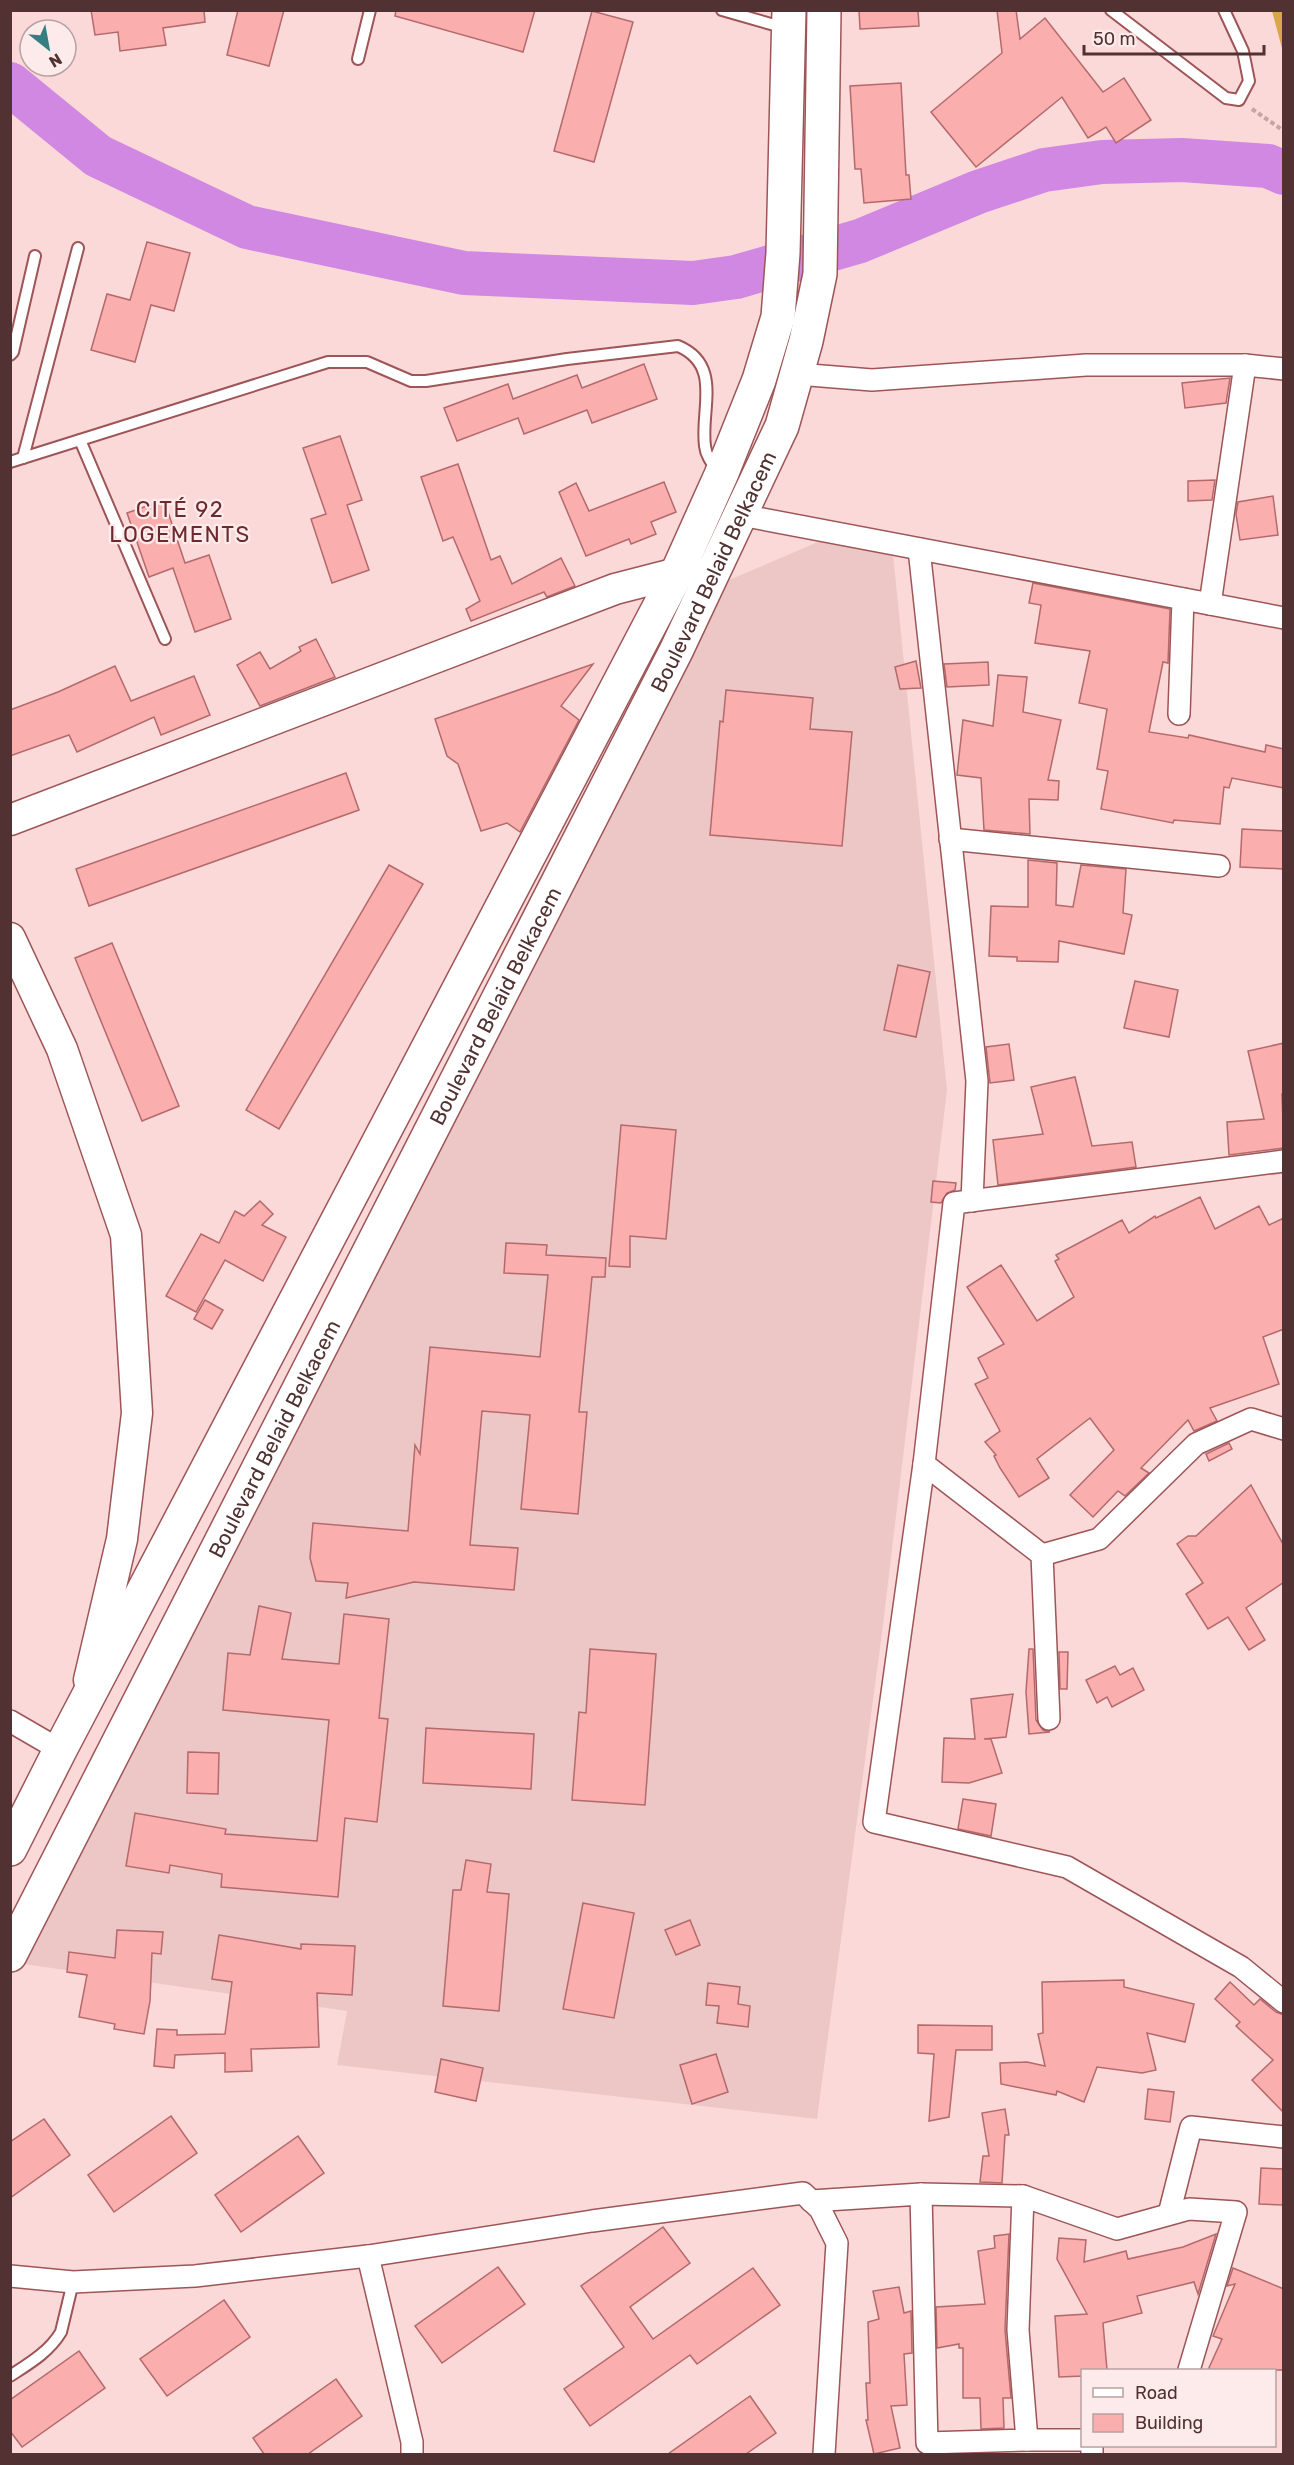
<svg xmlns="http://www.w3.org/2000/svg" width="1294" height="2465" viewBox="0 0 1294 2465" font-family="Rubik,sans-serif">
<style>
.built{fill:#ecc7c6}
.green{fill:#daa64a}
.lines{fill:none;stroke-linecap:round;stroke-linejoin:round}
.river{stroke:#d088e3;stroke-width:44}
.building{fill:#faaeae;stroke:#b4696b;stroke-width:1.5}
.lane-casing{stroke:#9d5557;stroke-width:14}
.street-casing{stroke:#9d5557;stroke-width:24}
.secondary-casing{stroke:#9d5557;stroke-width:33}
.primary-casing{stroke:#9d5557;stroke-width:36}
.path{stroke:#c6a4a4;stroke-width:4;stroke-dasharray:4.5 3;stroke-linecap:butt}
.lane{stroke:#fff;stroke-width:10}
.street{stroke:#fff;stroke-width:21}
.secondary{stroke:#fff;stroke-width:30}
.primary{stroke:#fff;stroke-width:33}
.labels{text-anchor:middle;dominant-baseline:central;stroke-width:4.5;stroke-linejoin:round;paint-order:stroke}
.street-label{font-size:21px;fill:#513131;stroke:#fdebeb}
.neighbourhood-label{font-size:22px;letter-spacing:1.5px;fill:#6d2a2e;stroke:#fdebeb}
</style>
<rect width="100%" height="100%" fill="#fcd9d9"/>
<path class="built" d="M820,541l73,13 54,536 -65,543 -65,486 -480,-54 10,-54 -323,-47 353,-690 343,-690z"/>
<path class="green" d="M1272,11h11v41z"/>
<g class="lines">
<path class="river" d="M10,84l88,72 149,71 217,46 229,10 43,-6 124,-36 118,-49 66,-22 58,-8 80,-2 86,6 16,7"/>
</g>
<g class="building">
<path d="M91,10h113l1,12 -42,6 3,17 -46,6 -2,-19 -23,3z"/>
<path d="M238,10h46l-15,56 -42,-11z"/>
<path d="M396,10h139l-12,42 -128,-36z"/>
<path d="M859,10h59l1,16 -59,3z"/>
<path d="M997,10h19l4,29 25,-21 58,74 21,-14 27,42 -35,23 -10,-16 -18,11 -26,-41 -86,70 -45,-55 71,-59z"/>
<path d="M592,11l41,11 -39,140 -40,-11z"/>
<path d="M901,83l5,92h3l2,24 -47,4 -3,-34h-6l-5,-83z"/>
<path d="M147,242l43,11 -16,58 -23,-6 -16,57 -44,-12 16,-56 23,6z"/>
<path d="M644,364l13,35 -65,24 -5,-13 -63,24 -6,-16 -61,23 -13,-33 64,-24 5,15 64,-24 5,13z"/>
<path d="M1230,378l-4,25 -41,5 -3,-25z"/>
<path d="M340,436l22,64 -15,5 22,65 -37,13 -21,-64 15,-5 -23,-66z"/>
<path d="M458,464l33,96 9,-4 12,28 49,-26 14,28 -28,11 -3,-5 -73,29 -5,-12 14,-8 -27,-64 -10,4 -22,-64z"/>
<path d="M1215,480l-3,20 -24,1v-20z"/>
<path d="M664,482l12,30 -25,10 5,12 -25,10 -2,-5 -43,17 -27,-64 17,-9 13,28z"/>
<path d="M1273,496l5,39 -38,5 -4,-26 2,-12z"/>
<path d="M164,500l21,63 24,-8 22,64 -36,13 -22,-64 -24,9 -22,-64z"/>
<path d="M1033,583l137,26 -2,54 -5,-1 -14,70 39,6 1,-3 76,17 1,-7 18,4v39l-52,-10 -3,10 -5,-1 -4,37 -46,-4 -1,3 -72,-14 7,-38 -11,-2 10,-60 -28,-6 11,-52 -55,-8 6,-38 -12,-2z"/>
<path d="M316,639l19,38 -75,29 -23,-41 23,-13 10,17 31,-18 -2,-4z"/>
<path d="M916,661l5,27 -21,1 -5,-22z"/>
<path d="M988,662l1,23 -42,2 -3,-23z"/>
<path d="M593,664l-32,42 18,14 -59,112 -13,-9 -26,8 -23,-67 -11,-8 -12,-37z"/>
<path d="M115,666l16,35 63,-25 16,39 -49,20 -7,-18 -77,35 -8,-17 -59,21v-46l48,-18z"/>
<path d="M998,675l29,2 -4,35 38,8 -13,60 11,1 -1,19 -29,-1 1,35 -46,-4 -3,-52 -24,-3 6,-55 30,6z"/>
<path d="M726,690l87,8 -3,31 42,3 -10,114 -132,-11 10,-114 3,1z"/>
<path d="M346,773l13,37 -270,96 -13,-37z"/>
<path d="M1242,829l42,2v38l-44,-2z"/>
<path d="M1028,860l29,3 -1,42 17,2 8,-42 45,4 -3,44 9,2 -8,39 -65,-13 -1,21 -41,-1v-4l-28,-1 2,-50 37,1z"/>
<path d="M389,865l34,19 -144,245 -33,-19z"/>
<path d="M112,943l67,163 -37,15 -67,-163z"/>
<path d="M898,965l32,7 -14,65 -32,-7z"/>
<path d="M1135,981l43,9 -9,47 -45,-9z"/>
<path d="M1284,1043v50l-2,1 2,54 -55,7 -2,-33 37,-3 -16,-68z"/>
<path d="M1009,1044l5,36 -24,3 -4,-36z"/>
<path d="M1075,1077l17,69 40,-4 4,25 -138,18 -5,-45 50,-6 -12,-47z"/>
<path d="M621,1125l55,5 -10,109 -36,-3v31l-21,-1z"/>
<path d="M933,1181l23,2 -1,7 -8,3 -6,10 -10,-1z"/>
<path d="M1200,1197l15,32 44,-23 10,19 15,-7v111l-21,8 16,47 -69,24 7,13 -23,10 -6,-11 -47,48 8,5 -24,23 -7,-5 -25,26 -23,-22 44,-45 -24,-32 -53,41 12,19 -30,19 -19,-29 -6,-12 2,-1 -11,-13 15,-11 -25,-47 13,-6 -10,-20 26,-14 -37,-57 34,-22 36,56 37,-24 -19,-36 4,-2 -3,-4 66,-35 7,13 26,-17 1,2z"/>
<path d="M260,1201l13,13 -11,11 24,12 -23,44 -38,-21 -29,52 -30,-16 35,-62 18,9 16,-32 9,5z"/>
<path d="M506,1243l41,2 -1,10 60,3 -1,19h-13l-13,135h8l-9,102 -57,-5 9,-94 -48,-4 -12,134 48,3 -4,42 -100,-8 -68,16 2,-15 -32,-2 -6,-23 3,-35 95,8 7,-86 5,9 10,-107 110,10 8,-82 -44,-2z"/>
<path d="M205,1300l18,10 -11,19 -18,-10z"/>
<path d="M1229,1443l3,6 -23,12 -3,-7z"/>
<path d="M1251,1485l33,61v36l-38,26 19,32 -16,10 -21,-33 -20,12 -22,-35 17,-11 -26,-39 11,-8h8z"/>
<path d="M259,1606l32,7 -9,46 57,5 5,-50 45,5 -10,99 9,1 -11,103 -32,-4 -7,79 -117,-10 1,-13 -52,-9 -1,8 -43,-7 9,-53 91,16 -1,5 92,7 12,-121 -106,-10 5,-57 22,2z"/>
<path d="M590,1649l66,5 -11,151 -73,-5 7,-88 7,1z"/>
<path d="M1029,1649h4l3,71 7,10 7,2 -21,2 -3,-42z"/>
<path d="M1059,1652h9l-1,37h-7z"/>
<path d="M1115,1666l5,9 13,-7 11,22 -32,17 -5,-10 -10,6 -11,-23z"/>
<path d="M1013,1694l-7,43 -22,2h7l11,34 -33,10 -27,-1 2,-44 31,1 -4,-40z"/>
<path d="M426,1728l108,6 -3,55 -108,-6z"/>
<path d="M188,1752l31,1 -1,41 -31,-1z"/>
<path d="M963,1799l33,5 -5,32 -33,-7z"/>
<path d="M466,1860l25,4 -4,28 22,2 -10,117 -56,-5 10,-116h8z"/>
<path d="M583,1903l51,10 -20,105 -51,-9z"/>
<path d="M690,1920l10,25 -24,10 -11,-25z"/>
<path d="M117,1930l46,2 -2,22 -9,-1 -2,48 -6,33 -30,-5 1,-5 -36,-7 8,-42 -20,-3 2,-20 46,6z"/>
<path d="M219,1935l82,14v-5l54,2 -3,49 -35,-2 2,54 -68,2 1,22 -27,1v-19l-50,2 -1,13 -20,-2 3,-37 20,1v5l48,-1 7,-52 -20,-3z"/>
<path d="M1124,1980v7l70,17 -9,38 -38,-9 9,37 -14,3 -45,-6 -13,35 -27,-11 -1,4 -55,-11 -1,-21 27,-1 18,4 -7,-32 5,-1 -1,-51z"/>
<path d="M1230,1982l24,23 6,-6 16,13 8,3v98l-32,-33 21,-20 -37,-34 4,-4 -25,-23z"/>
<path d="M708,1983l32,4 -2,17 12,2 -2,21 -31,-4 2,-17 -13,-1z"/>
<path d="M918,2025l74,1v24h-36l-7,67 -20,4 5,-67 -16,-1z"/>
<path d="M716,2054l12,38 -36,12 -12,-39z"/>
<path d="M441,2059l42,9 -7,33 -41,-9z"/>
<path d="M1148,2089l26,3 -4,30 -25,-3z"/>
<path d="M1005,2109l4,26h-4l-3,48 -22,-1 3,-26h6l-7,-43z"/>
<path d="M171,2116l26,37 -83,59 -26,-37z"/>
<path d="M44,2119l26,36 -60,43v-56z"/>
<path d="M298,2136l26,37 -83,59 -26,-37z"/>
<path d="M1261,2168l23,1v36l-25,-1z"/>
<path d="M663,2227l27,36 -60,44 23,32 100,-71 27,37 -83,59 -7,-9 -100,71 -26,-37 60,-42 -43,-61z"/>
<path d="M1009,2234l-4,96 6,68h-8l1,30 -23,1 -1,-31h-17v-50h-4v-4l-22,4 -1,-41 49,-3 -7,-53 17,-3 -1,-12z"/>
<path d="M1216,2234l-18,60 -4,-12 -57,14 5,17 -39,10 4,47h-24v6l-24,1 -4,-61 32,-2 -30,-55 2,-21 27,2 -2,22 42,-11 2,8 55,-12z"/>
<path d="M498,2267l27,37 -83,59 -27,-37z"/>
<path d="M1233,2268l51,21v81h-76l14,-31 -9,-3 22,-52 -8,2z"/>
<path d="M899,2287l5,26 7,-2 1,42 -8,1 3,51 -16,1 9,42 -26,6 -8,-34h2l-2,-37h4l-2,-61 11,-3 -6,-28z"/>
<path d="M224,2300l26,37 -83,59 -27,-37z"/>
<path d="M79,2351l26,37 -83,59 -12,-16v-31z"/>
<path d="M336,2379l26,37 -54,38h-44l-11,-16z"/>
<path d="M750,2396l26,37 -30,21h-78z"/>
</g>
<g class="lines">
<defs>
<g id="lane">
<path d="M722,10l63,18"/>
<path d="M1111,10l115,88 13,2 10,-19 -6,-30 -19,-41"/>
<path d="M358,59l12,-49"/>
<path d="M10,355l3,-3 22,-96"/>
<path d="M80,440l85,199"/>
<path d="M23,458l55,-210"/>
<path d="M10,462l318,-100h39l44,19h15l141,-22 111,-13c45,19 22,64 27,100 1,10 7,17 13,25"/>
<path d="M10,2376c20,-13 39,-24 51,-44l12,-50"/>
</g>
<g id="street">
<path d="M797,374l75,6 214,-15h159l39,4"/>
<path d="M741,515l543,103"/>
<path d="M919,549l58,532 -5,120"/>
<path d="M1210,604l35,-239"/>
<path d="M1179,714l4,-115"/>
<path d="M950,839l269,27"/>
<path d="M924,1464l30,-261 330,-42"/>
<path d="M1042,1555l57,-16 97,-95 55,-25 33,10"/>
<path d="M1049,1719l-7,-164 -118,-91 -50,358 193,45 174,100 43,35"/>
<path d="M10,1721l50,29"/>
<path d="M921,2194l102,2"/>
<path d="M811,2201l110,-7 6,249 100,-3 -9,-110 5,-134 94,33 72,-20 47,3 -47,158"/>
<path d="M1169,2214l22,-87 93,10"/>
<path d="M368,2256l44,186v12"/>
<path d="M10,2276l63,6 122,-6 173,-20 224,-35 211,-28 17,16 17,34 -13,211"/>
<path d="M1027,2440h55"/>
<path d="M1092,2446v8"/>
</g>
<g id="secondary">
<path d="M10,820l605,-231 62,-16h18"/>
<path d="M10,938l52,111 64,186 11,178 -15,126 -33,141"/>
</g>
<g id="primary">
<path d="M10,1849l50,-99 617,-1177 44,-98 38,-95 19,-63 5,-64 6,-243"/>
<path id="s1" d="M10,1955l666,-1304 106,-225 24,-85 14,-67 4,-264"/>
</g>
</defs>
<use href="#lane" class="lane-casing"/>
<use href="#street" class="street-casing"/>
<use href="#secondary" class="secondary-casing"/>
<use href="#primary" class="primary-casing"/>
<path class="path" d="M1252,109l32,22"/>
<use href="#lane" class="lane"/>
<use href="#street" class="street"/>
<use href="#secondary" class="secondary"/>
<use href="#primary" class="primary"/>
</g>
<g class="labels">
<g class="street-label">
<text stroke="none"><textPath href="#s1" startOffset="1552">Boulevard Belaid Belkacem</textPath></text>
<text stroke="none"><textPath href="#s1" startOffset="1066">Boulevard Belaid Belkacem</textPath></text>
<text stroke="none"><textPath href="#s1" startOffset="580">Boulevard Belaid Belkacem</textPath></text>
</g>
<g class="neighbourhood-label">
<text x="180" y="509">CITÉ 92<tspan x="180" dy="25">LOGEMENTS</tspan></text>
</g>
</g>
<rect width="1294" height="2465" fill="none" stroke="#513131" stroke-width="24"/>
<rect x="1081" y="2369" width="195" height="78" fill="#fdebeb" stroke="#b8a1a1" stroke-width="1.5"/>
<rect x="1093" y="2388" width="30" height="9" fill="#ffffff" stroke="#b8a1a1" stroke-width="1.5"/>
<text x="1135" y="2399" font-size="18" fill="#513131">Road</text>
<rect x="1093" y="2414" width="30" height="18" fill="#faaeae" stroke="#b8a1a1" stroke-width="1.5"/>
<text x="1135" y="2429" font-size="18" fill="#513131">Building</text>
<g transform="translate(48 48) rotate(149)"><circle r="28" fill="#fdebeb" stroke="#b8a1a1" stroke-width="1.5"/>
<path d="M0-4.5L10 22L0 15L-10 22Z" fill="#357e81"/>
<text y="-9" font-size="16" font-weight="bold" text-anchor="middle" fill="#513131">N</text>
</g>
<path d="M1084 45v9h180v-9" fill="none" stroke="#513131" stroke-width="3"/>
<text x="1093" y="45" font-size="18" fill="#513131" stroke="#fdebeb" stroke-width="4.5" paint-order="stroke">50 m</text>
</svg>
